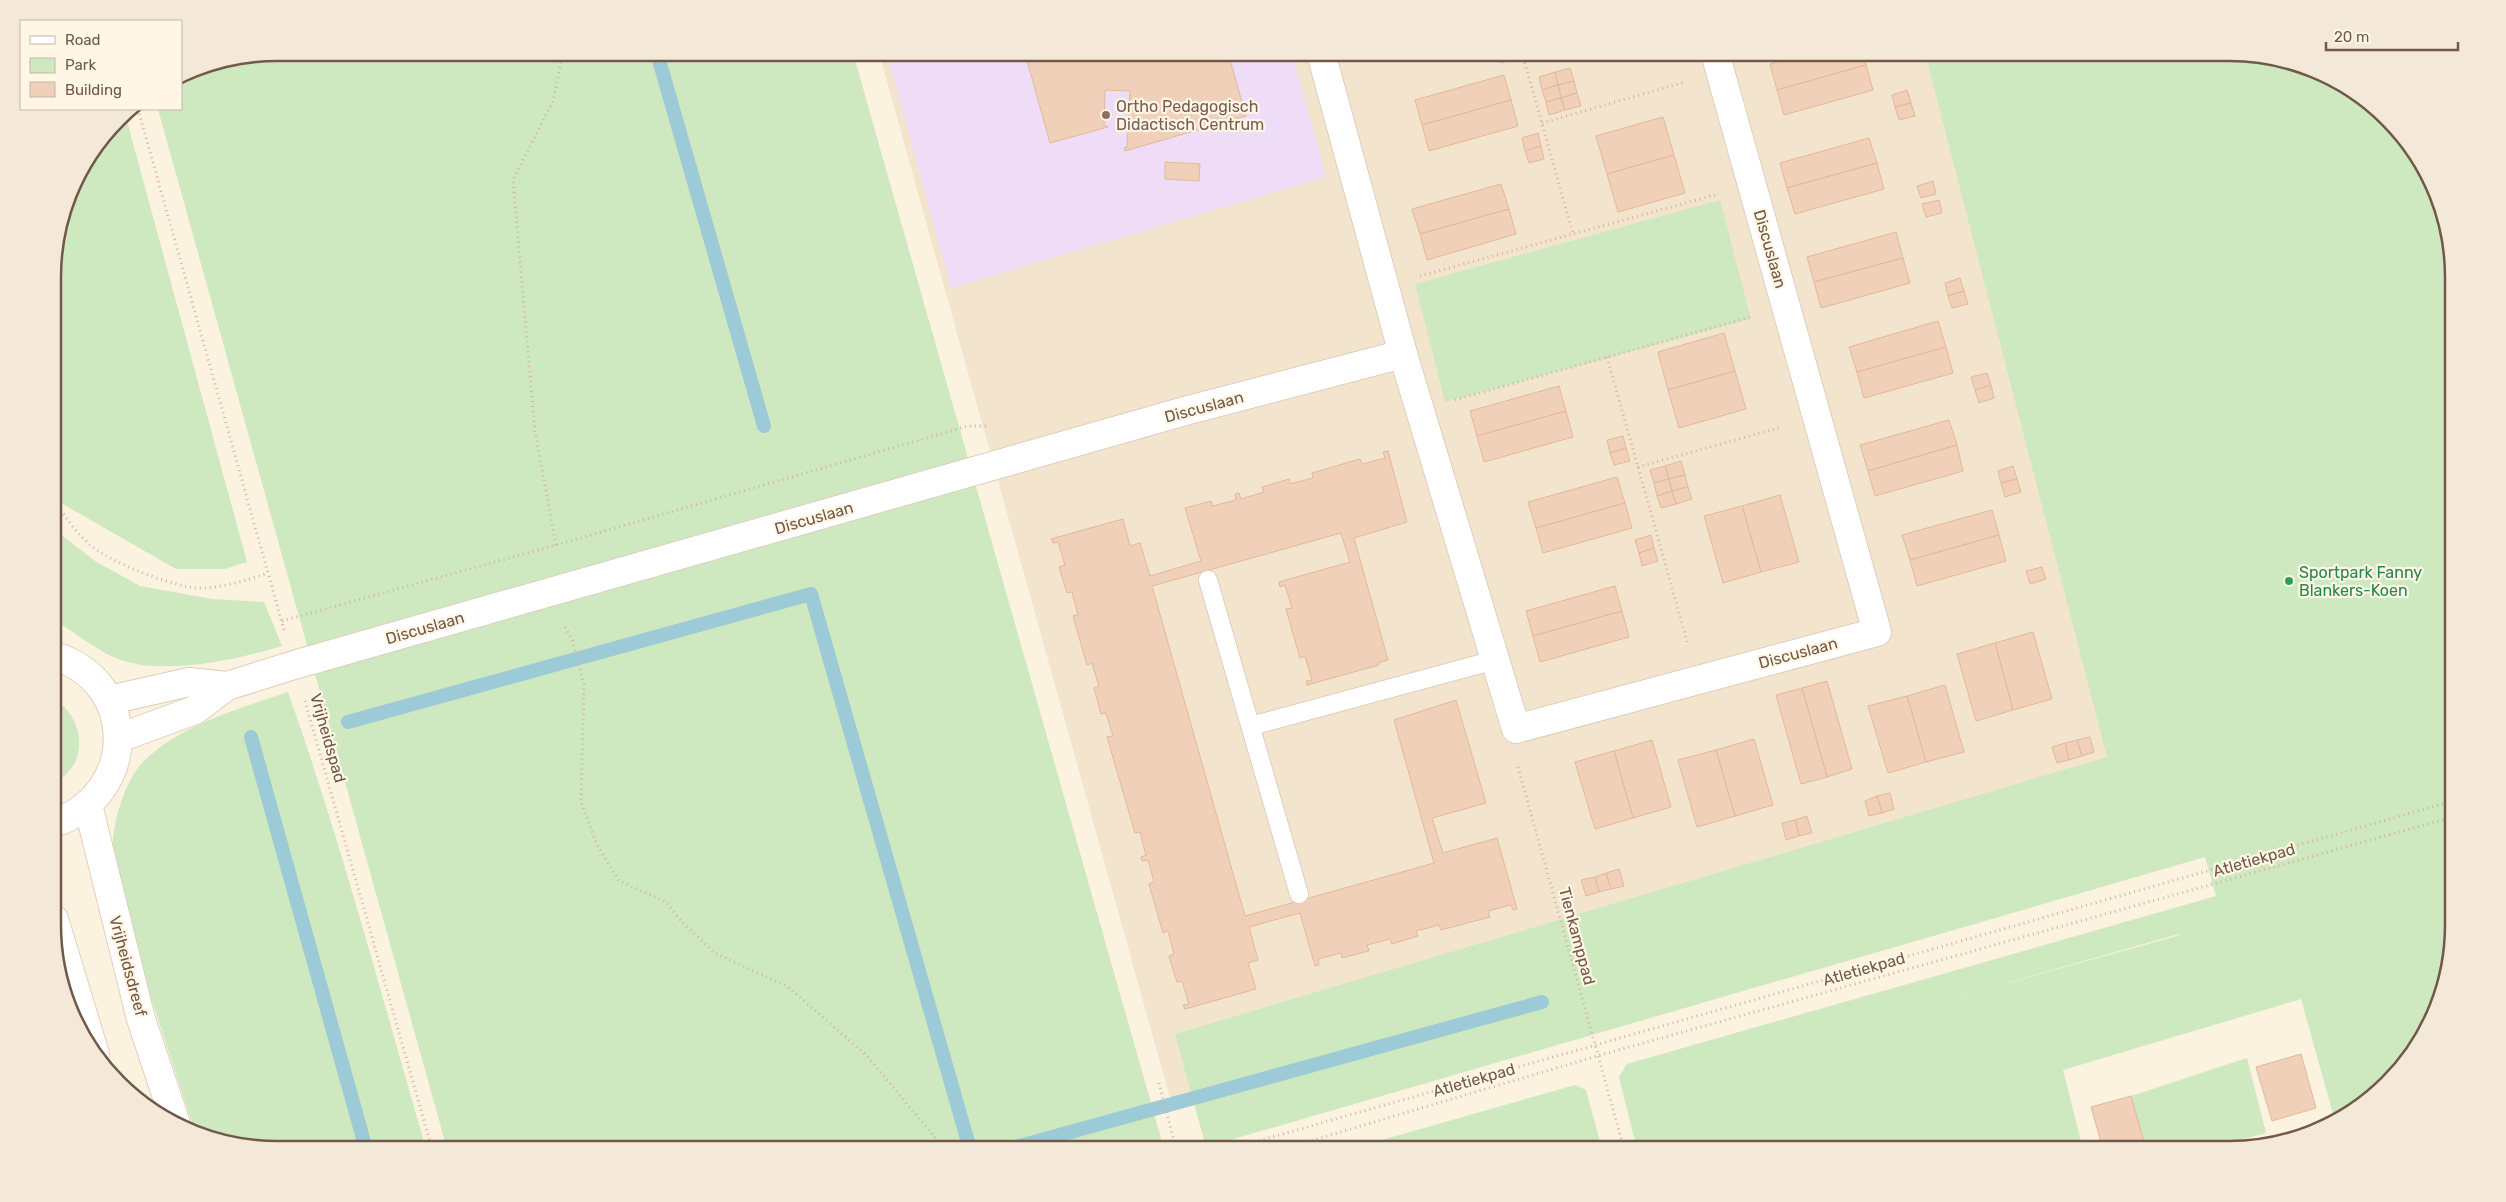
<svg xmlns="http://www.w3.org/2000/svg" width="2506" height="1202" viewBox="0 0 2506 1202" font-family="Rubik,sans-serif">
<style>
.residential{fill:#f3e4ce}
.education{fill:#efddf7}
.green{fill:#cee8bf;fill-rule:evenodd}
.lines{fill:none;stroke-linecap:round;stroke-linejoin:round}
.stream{stroke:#9ccad6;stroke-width:14}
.building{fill:#f0d0b8;stroke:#e3b899}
.service-casing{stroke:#dfcebc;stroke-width:20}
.minor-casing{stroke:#dfcebc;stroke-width:30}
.secondary-casing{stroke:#e4cfba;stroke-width:30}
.path{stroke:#d4b49c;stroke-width:3;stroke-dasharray:1 4;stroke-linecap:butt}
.service{stroke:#fff;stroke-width:18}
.minor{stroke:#fff;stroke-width:28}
.secondary{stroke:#fff;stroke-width:28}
.education-dot{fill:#8d6e63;stroke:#fff6e5;stroke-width:2}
.leisure-dot{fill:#2e9e5b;stroke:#fff6e5;stroke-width:2}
.labels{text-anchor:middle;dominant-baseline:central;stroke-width:4.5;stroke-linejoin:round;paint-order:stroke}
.education-label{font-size:16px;fill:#785e54;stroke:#fff6e5;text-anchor:start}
.street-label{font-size:16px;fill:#715848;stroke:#fff6e5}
.leisure-label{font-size:16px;fill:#27864d;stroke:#fff6e5;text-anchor:start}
.rim{fill:none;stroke:#715848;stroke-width:2.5}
</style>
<rect width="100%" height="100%" fill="#fbf2e0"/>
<path class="residential" d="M879,53h1052l209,772 -970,273z"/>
<path class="education" d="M887,53h405l34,124 -375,111z"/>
<g class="green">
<path d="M277,53h576l311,1096h-717l-289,-1040h23v-33l10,-7z"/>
<path d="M1925,53h304l86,17 51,29 41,42 30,50 15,57 1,677 -17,86 -38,62 -44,38 -19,10 -34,-122 -238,71 20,79h-446l-18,-72 8,-13 589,-168 -11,-39 -999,290 -31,-113 932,-277zM2180,935l-233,65 232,-66z"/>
<path d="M125,114l122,448 -22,7h-49l-122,-70 -1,-237 23,-84z"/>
<path d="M1720,200l31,119 -306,83 -30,-118z"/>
<path d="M54,522l5,11 36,28 45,25 72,13 52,3 18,44c-45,14 -120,30 -164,13 -20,-8 -40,-24 -59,-36l-5,-10z"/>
<path d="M288,692c53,150 94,305 138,457h-149l-80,-15 -7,-17c-16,-49 -32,-98 -48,-147 -12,-37 -26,-74 -29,-113 -3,-27 11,-76 30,-95 38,-38 96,-53 145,-70z"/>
<path d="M54,699c30,17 37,67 0,83z"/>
<path d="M2247,1058l19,75 -60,16h-60l-15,-53z"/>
<path d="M1575,1085l11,5 16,59h-252z"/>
</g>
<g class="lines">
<g class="stream">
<path d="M657,53l107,373"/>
<path d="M348,722l463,-128 159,555"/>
<path d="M251,737l115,412"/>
<path d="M1009,1149l533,-147"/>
</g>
</g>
<g class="building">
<path d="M1025,53h203l18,63 -121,35 -1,-3 3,-1 3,-56 -25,-1 -1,35 4,2 -58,16z"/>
<path d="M1368,53h26l-24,6z"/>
<path d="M1497,53h18l1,5 -15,5z"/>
<path d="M1812,53h50l4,12 -89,25 -7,-26z"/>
<path d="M1866,65l7,25 -89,25 -7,-25z"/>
<path d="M1570,68l4,13 -16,4 -3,-13z"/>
<path d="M1555,72l3,13 -16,5 -3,-13z"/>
<path d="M1504,75l7,25 -89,25 -7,-25z"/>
<path d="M1574,81l3,12 -16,5 -3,-13z"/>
<path d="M1558,85l3,13 -15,4 -4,-12z"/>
<path d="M1907,90l4,13 -16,4 -3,-12z"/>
<path d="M1577,93l4,13 -16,4 -4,-12z"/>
<path d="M1561,98l4,12 -16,5 -3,-13z"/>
<path d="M1511,100l7,26 -89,25 -7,-26z"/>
<path d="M1911,103l4,13 -16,4 -4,-13z"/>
<path d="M1663,117l11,38 -67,19 -11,-38z"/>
<path d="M1538,133l3,13 -16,5 -3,-13z"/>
<path d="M1869,138l8,25 -90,25 -7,-25z"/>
<path d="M1541,146l3,13 -15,4 -4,-12z"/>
<path d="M1674,155l11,38 -67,19 -11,-38z"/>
<path d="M1165,162l35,2 -1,17 -34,-2z"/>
<path d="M1877,163l7,26 -89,25 -8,-26z"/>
<path d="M1933,181l3,13 -15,4 -4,-12z"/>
<path d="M1501,184l8,25 -89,25 -8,-25z"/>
<path d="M1939,200l3,13 -16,4 -4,-13z"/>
<path d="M1509,209l7,25 -89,26 -7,-26z"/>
<path d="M1896,232l7,26 -89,24 -7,-25z"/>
<path d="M1903,258l7,25 -89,25 -7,-26z"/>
<path d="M1960,278l4,13 -16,5 -3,-13z"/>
<path d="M1964,291l4,13 -16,4 -4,-12z"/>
<path d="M1938,321l8,26 -89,25 -8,-25z"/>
<path d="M1724,333l11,38 -67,19 -10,-38z"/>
<path d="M1946,347l7,26 -89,25 -7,-26z"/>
<path d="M1735,371l11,38 -67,19 -11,-38z"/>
<path d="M1987,373l4,12 -16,5 -4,-13z"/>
<path d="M1991,385l3,13 -15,5 -4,-13z"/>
<path d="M1559,386l7,25 -89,25 -7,-25z"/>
<path d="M1566,411l7,26 -89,25 -7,-26z"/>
<path d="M1949,420l8,25 -89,26 -8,-26z"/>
<path d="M1623,436l3,12 -16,5 -3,-13z"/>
<path d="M1957,445l6,26 -88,25 -7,-25z"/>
<path d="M1626,448l4,13 -16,4 -4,-12z"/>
<path d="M1388,451l19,71 -53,16 34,122 -10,3 1,2 -72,20 -1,-4 6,-1 -7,-24 -5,2 -14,-49 6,-1 -7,-23 -5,2 -1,-5 71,-20 -9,-29 -189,53 93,330 189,-53 -40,-143 62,-20 30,103 -54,15 11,35 54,-15 20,71 -4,1 -2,-5 -23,6 2,6 -49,13 -2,-5 -23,6 2,5 -26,8 -2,-5 -23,6 2,6 -27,7 -1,-5 -23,6 1,6 -4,1 -15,-53 -51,14 9,33 -10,3 8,26 -71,20 -2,-4 6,-1 -7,-23 -5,1 -8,-26 5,-2 -6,-23 -5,2 -14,-49 5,-2 -6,-22 -6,1 -1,-4 5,-2 -6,-23 -5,1 -28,-96 6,-1 -7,-23 -5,1 -7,-26 5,-2 -7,-23 -5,2 -14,-49 5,-1 -6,-23 -5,1 -8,-26 6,-2 -7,-23 -5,1 -2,-4 72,-20 7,27 10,-3 10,33 51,-15 -16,-53 26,-7 2,5 23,-6 -1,-6 4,-1 2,6 23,-7 -2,-5 27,-8 1,5 23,-6 -1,-5 48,-14 2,5 23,-6 -2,-6z"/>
<path d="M1681,461l4,14 -16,4 -4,-13z"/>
<path d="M1665,466l4,13 -15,4 -4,-13z"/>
<path d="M2013,466l4,13 -16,4 -3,-12z"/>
<path d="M1685,475l3,12 -16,4 -3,-12z"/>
<path d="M1617,477l8,26 -89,25 -8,-26z"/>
<path d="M1669,479l3,12 -15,5 -3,-13z"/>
<path d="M2017,479l4,13 -16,5 -4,-14z"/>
<path d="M1688,487l4,12 -16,5 -4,-13z"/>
<path d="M1672,491l4,13 -15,4 -4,-12z"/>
<path d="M1780,495l19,67 -38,10 -19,-66z"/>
<path d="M1625,503l7,25 -89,25 -7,-25z"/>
<path d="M1742,506l19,66 -38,11 -19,-67z"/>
<path d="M1992,510l7,25 -89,25 -8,-25z"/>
<path d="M1651,535l3,13 -15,5 -4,-13z"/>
<path d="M1999,535l7,26 -89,25 -7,-26z"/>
<path d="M1654,548l4,13 -16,5 -3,-13z"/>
<path d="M2042,567l4,12 -16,5 -4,-13z"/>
<path d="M1615,586l7,25 -89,25 -7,-25z"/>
<path d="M1622,611l7,26 -89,25 -7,-26z"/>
<path d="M2033,632l19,67 -39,11 -18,-67z"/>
<path d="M1995,643l18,67 -37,11 -19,-67z"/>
<path d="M1827,681l25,88 -25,8 -25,-89z"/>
<path d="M1945,685l19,67 -38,10 -19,-66z"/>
<path d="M1802,688l25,89 -26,7 -25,-89z"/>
<path d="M1907,696l19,66 -38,11 -20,-67z"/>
<path d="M2090,737l4,15 -12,4 -5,-16z"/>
<path d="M1754,739l19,66 -38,11 -19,-66z"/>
<path d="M1652,740l19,67 -38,11 -19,-67z"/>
<path d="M2077,740l5,16 -13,4 -4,-17z"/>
<path d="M2065,743l4,17 -12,3 -5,-16z"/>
<path d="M1716,750l19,66 -38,11 -19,-67z"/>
<path d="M1614,751l19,67 -38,11 -20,-67z"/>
<path d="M1890,793l4,16 -12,4 -5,-17z"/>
<path d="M1877,796l5,17 -13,3 -4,-15z"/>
<path d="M1807,816l5,17 -13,3 -4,-16z"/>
<path d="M1795,820l4,16 -13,4 -4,-17z"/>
<path d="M1619,869l5,17 -13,3 -5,-16z"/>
<path d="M1606,873l5,16 -12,3 -4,-15z"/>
<path d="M1595,877l4,15 -13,4 -5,-16z"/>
<path d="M2301,1054l15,54 -44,13 -16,-54z"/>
<path d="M2131,1096l15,53h-43l-12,-42z"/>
</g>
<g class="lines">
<defs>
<g id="service">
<path d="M1208,580l91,314"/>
<path d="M1251,726l244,-66"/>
</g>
<g id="minor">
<path d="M1321,53l82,301 113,375 361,-97 -162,-579"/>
<path d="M110,700l79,-18 38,4"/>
<path d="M119,738l76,-28 32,-24 67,-21 891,-254 218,-57"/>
</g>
<g id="secondary">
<path d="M54,656c86,26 84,139 0,167"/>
<path d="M88,805l53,214 35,105"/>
<path d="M54,919l41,135"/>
</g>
</defs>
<use href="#service" class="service-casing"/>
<use href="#minor" class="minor-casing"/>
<use href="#secondary" class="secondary-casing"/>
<g class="path">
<path d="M1522,53l51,181"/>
<path d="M138,109l146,521"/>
<path d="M1542,123l143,-41"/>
<path d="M1420,276l295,-81"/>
<path d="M1607,357l81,288"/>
<path d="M1455,400l295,-83"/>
<path d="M1638,467l144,-40"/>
<path d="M53,497c9,16 21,33 35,46 19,18 74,39 101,44 24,4 56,-6 79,-14"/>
<path d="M556,545l-21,-113 -22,-252 40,-79 10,-48"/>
<path d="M282,621l274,-76 412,-119h22"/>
<path d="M565,627l7,13 12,44 -3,118 16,43 22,36 47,21 16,20 33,31 73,34 78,68 73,87 2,7"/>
<path d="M305,701l127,448"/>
<path d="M1518,767l106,382"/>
<path d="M1159,1083l17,66"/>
<path d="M1230,1149l1223,-348"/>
<path d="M1283,1149l314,-93 856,-239"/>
</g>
<use href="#service" class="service"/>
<use href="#minor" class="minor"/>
<use href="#secondary" class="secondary"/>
</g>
<circle class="education-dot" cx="1106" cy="115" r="5"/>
<circle class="leisure-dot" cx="2289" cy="581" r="5"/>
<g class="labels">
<g class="education-label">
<text x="1116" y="106">Ortho Pedagogisch<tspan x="1116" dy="18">Didactisch Centrum</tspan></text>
</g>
<g class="street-label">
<text transform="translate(1770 249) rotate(74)">Discuslaan</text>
<text transform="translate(1204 407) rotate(-15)">Discuslaan</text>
<text transform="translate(814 518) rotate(-16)">Discuslaan</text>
<text transform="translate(425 628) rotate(-16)">Discuslaan</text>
<text transform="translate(1798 653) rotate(-15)">Discuslaan</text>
<text transform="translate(328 738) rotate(74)">Vrijheidspad</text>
<text transform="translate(2254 860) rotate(-16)">Atletiekpad</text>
<text transform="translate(1577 936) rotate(75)">Tienkamppad</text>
<text transform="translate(128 966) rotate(75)">Vrijheidsdreef</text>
<text transform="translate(1864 969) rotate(-16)">Atletiekpad</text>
<text transform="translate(1474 1080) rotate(-16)">Atletiekpad</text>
</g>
<g class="leisure-label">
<text x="2299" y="572">Sportpark Fanny<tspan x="2299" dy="18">Blankers-Koen</tspan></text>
</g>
</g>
<path d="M0 0H2506V1202H0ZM277 61H2229A216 216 0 0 1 2445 277V925A216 216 0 0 1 2229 1141H277A216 216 0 0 1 61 925V277A216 216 0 0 1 277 61Z" fill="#f4e9d8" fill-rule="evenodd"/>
<path class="rim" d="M277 61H2229A216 216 0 0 1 2445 277V925A216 216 0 0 1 2229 1141H277A216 216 0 0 1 61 925V277A216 216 0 0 1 277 61Z"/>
<rect x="20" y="20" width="162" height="90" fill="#fff6e5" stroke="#c6b7a6"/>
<rect x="30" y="36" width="25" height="8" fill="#ffffff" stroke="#c6b7a6"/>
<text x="65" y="45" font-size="15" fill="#715848">Road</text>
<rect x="30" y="58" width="25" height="15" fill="#cee8bf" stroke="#c6b7a6"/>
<text x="65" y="70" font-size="15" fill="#715848">Park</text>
<rect x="30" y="82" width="25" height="15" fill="#f0d0b8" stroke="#c6b7a6"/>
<text x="65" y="95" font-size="15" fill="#715848">Building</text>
<path d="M2326 42v8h132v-8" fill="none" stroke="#715848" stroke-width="2.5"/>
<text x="2334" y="42" font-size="15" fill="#715848" stroke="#fff6e5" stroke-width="4" paint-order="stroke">20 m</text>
</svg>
